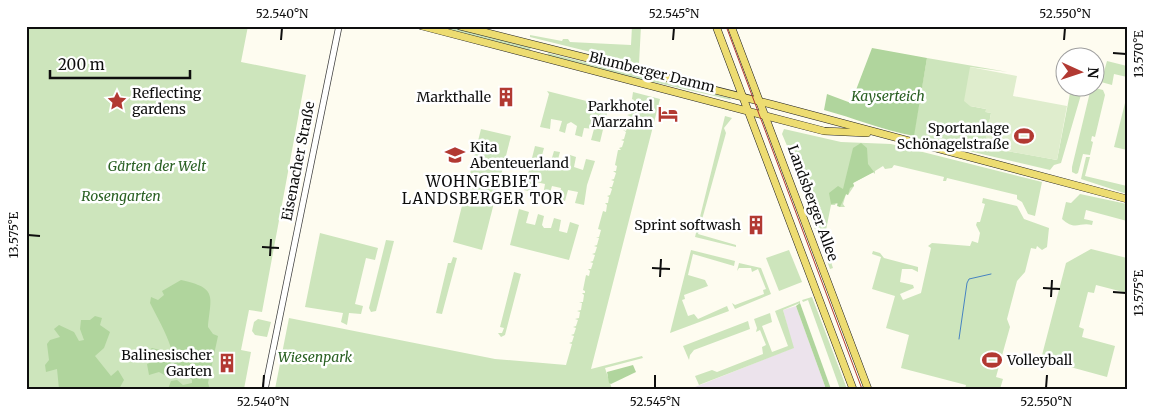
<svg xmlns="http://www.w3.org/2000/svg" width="1153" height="415" viewBox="0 0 1153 415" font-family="Merriweather,serif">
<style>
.industrial{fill:#ece3ec}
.green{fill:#cde5bc}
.forest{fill:#b0d59d}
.pitch{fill:#dfedcd}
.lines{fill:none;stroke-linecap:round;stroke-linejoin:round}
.stream{stroke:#4683c2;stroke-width:1}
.minor-casing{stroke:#414141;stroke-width:7}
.major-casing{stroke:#1f1f1f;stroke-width:8}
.minor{stroke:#fff;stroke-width:5.5}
.major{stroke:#eddc71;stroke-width:7}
.tram{stroke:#b23932;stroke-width:1}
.ticks{fill:none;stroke:#0e0e0e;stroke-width:2}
.labels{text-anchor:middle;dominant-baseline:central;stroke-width:5;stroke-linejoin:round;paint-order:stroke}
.street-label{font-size:14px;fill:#0e0e0e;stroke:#fff}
.poi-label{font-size:14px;fill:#0e0e0e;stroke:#fff;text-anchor:end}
.park-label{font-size:14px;font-style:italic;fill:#2a6023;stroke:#fff}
.neighbourhood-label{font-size:15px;letter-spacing:1px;fill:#0e0e0e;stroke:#fff}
.neatline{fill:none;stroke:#0e0e0e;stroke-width:2}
.ticks-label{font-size:12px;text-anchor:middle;fill:#0e0e0e}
</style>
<rect width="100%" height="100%" fill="#fefcf0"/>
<path class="industrial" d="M796,306l30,83h-136l103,-41 -10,-38z"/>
<g class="green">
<path d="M26,26h222l-7,36 65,13 -44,237 -13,-2 -8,40 10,2 -7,37h-218z"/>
<path d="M433,26h18l80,21 -1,4z"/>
<path d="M632,26h9l-2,38 -109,-27v-2l32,6 1,-2h5l2,3 61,3z"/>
<path d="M548,53l182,45 1,2c-61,-15 -123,-27 -184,-44z"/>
<path d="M927,58l81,14 -38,-5v39l16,3v3l5,1 -6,34 72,13 14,-72h12l-22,75 -7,2 -4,5 -137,-32z"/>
<path d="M1107,61l20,5v11l-13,-3 -2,11 -11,-3z"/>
<path d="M1095,88l8,2 2,5 -10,42 -3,-1 -1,5 2,1 -3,13 -7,-1 -5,19 -2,1 -4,-2v-5l18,-75z"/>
<path d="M547,91l67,17v2l-6,-1 -8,33 -9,-2 3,-11 -10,-1 -2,9 -7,-2 2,-9 -6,-4 -4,2 -2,9 -6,-2 3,-10 -11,-2 -1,10 -10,-2 9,-33z"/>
<path d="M633,92l27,7 -69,270 51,-13 1,2 -38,10 7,21h-337l14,-71 206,41 71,6 6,-21 -3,-1 3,-1 2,-6 -3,-1 3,-1 2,-6 -3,-1 3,-1 2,-6 -3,-1 4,-1 1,-6 -3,-1 4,-1 1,-7 -3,-1h4l1,-7 -2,-2h3v-2l-2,-1 3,-15 3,1 1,-5 -2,-2h3l2,-6 -3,-1 3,-1 2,-6 -3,-1 3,-1 2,-6 -3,-1 3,-1 2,-7 -3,-1h3l2,-7 -3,-1 5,-18 3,1 1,-7 -2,-2h3l1,-6 -2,-1 3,-1 2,-6 -3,-2h3l2,-6 -3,-1 3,-1 2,-6 -3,-2h3l1,-5 -2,-1 3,-15h3l-2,-2 3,-1 2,-6 -3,-1 3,-1 2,-7 -3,-2 3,1 2,-7 -3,-1h3l2,-7 -3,-1 4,-1 1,-6 -2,-2h3l1,-6 -2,-1z"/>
<path d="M1127,95v55l-13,-3z"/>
<path d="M725,116l7,2 -8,10 2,5 -28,101 38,11v2l-41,-10z"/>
<path d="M481,129l30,7 -29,114 -29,-8z"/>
<path d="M784,129l57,13 50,2 151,38 -7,34 -7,-2 -6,-12 -5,-3v-4l-70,-17 -1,3h-3l1,-4 -50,-12 -2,3 -7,1 -2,-3 -8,5v3l-2,-2 -20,11 1,3 -6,9 -2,-1 -3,10 2,3h-5l-4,-4 -1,2h-4l-6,30h3v11l-2,1 7,21 -3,1 -19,-50 -1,-19 -18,-47 -4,-5 -6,-14z"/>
<path d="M535,146l9,2 -3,11 10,2 3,-10 6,1 -3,11 10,3 3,-11 6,2 -2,10 9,3 3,-11 9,2 -8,24 -3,20 -9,-2 3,-11 -10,-2 -3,11 -6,-2 2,-11 -9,-2 -3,10 -6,-1 2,-11 -9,-2 -3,10 -9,-2z"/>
<path d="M1086,157h4l-5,19 42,10v8l-46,-15z"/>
<path d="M1080,194l47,10v17l-41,-11 -2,9 9,2 -1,4c-13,-3 -17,6 -30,-6l4,-17 5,1z"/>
<path d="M983,198l34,8 7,13 25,9 -2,19 -5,3 -5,-4 -1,3 -5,-1 -6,24 -8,9 -10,38 3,8 -14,50 7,2 -3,10h-35l1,-4 -65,-17 8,-33 -23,-7 9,-32 -23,-7 9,-32 -9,-3 1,-3 7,2 4,5 34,9v5l-6,-3h-10l-2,13 13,3 1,3 -14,6 3,6 18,-7 10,-45 -3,-2 4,-3 38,3 2,-5 6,2 2,-10 -4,-8 1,-3h3l5,-18 -3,-1z"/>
<path d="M519,209l10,3 -3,11 9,2 3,-11 6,2 -2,9 2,3h7l3,-10 7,2 -2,11 8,2 3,-11 9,3 -10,35 -59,-15z"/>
<path d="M320,233l58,15 -3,12 -9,-2 -11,46 8,2 -2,8 -12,-1 -2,12 -6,-3 2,-9 -38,-6z"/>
<path d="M386,240l8,1 -18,70 -5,1 -2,-4z"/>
<path d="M1091,249l36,9v35l-31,-8 -2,8 -6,-1 -9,35 5,2 -2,8 33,9 -8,31 -66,-18 25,-96z"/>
<path d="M691,250l44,11 -1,5 -41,-12 -5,21 17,5 3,6 -24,9 1,4 -3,1 6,16 6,-2 4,5 29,-13 2,5 -59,22z"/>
<path d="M789,250l13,32 -23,9 -13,-33z"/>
<path d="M453,257l4,1 -15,56 -6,-1 12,-50h3z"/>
<path d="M739,263l22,5 10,26 -36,15 -3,-6 3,2 29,-11 -1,-4 3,-1 -8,-20 -6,3 -1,-4h-12l-2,3z"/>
<path d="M514,272l7,2 -16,61 -4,2 -3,-4h4l2,-5 -4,-1z"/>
<path d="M812,297l35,92h-7l-32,-89 -5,2 -1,-2z"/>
<path d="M800,301v2l-17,7 11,38 -95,37 -4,-9 17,-6 5,2 46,-18 -1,-7 4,-2 -6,-15 -4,2 1,-4 -3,-9 16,-6 2,9 -10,4 10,26 16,-6 -13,-35z"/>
<path d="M258,319l13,3 -4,15 -12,-2 -3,-4 2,-9z"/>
<path d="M748,321l2,8 -56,21 -4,5 -1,5 -6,-14z"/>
</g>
<g class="forest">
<path d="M872,48l55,10 -13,78c-32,-6 -60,-18 -90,-26l3,-16 24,9z"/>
<path d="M861,143l6,5 1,16 6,8 -21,11 1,3 -4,2 -2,7 -2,-1 -6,13 -3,-1 1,-3 -7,1 -2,-11 9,-7 5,3 10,-41z"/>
<path d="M181,280c37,8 30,16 27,47l5,7 5,2 -10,47 2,6h-42l3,-8 6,-1 6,5 9,-2v-3l-8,-8 -11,-2 -5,7 -9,-5 -10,3 -2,-11 7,-3v-5l-6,-5 4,-3 8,2 7,9 4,-11c-5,-16 -14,-31 -21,-45l1,-6 7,3 6,-5 -2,-4z"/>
<path d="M800,303l31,86h-5l-30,-83z"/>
<path d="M95,316l7,2 -2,7 10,7 -6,16 -9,8 16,20 7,-6 6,10 -5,9h-60l-2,-20 -11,3 -1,-7 4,-5 -2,-16 3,-4 10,-3 -6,-8 5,-4 15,7 5,9 5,-1 -4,-11 1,-9h9z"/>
<path d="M633,365l3,7 -25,12 -2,-1 -2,-11z"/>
</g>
<path class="pitch" d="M970,67l47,9 -4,20 54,10 -10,54 -73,-13 7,-34 -6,-1 1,-3 -16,-3 -6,-5z"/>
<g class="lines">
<path class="stream" d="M959,339l8,-56 2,-4 22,-5"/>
<defs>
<path id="minor" d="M265,389l74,-363"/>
<g id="major">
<path d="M422,26l402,105 43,2"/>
<path d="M460,26l314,79 353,94"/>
<path d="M716,26l137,363"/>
<path d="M731,26l137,363"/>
</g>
</defs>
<use href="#minor" class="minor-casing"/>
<use href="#major" class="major-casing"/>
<use href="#minor" class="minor"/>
<use href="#major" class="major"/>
<path class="tram" d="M726,26l136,363"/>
</g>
<path class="ticks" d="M281,40l1,-12M673,40l1,-12M1064,40l1,-12M1113,53l13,1M28,235l12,1M262,247l17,1M270,256l1,-17M652,268l18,1M660,277l1,-18M1043,288l17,1M1113,292l13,1M1051,297l1,-17M263,388l1,-13M655,388v-13M1046,388l1,-13"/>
<defs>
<symbol id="building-bare" viewBox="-9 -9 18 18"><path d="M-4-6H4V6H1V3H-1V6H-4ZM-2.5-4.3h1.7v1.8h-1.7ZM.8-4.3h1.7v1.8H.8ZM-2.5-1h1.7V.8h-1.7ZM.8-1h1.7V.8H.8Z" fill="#b23932" stroke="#fff" stroke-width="2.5" paint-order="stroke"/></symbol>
<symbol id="sight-bare" viewBox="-9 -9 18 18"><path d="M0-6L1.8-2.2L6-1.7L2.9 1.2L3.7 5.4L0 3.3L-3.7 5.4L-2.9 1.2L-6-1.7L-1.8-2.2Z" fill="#b23932" stroke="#fff" stroke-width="2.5" paint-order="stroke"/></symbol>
<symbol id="hotel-bare" viewBox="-9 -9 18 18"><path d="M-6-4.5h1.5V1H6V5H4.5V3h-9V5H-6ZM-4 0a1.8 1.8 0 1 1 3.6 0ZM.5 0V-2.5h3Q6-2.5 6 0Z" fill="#b23932" stroke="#fff" stroke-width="2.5" paint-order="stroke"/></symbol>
<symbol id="stadium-bare" viewBox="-9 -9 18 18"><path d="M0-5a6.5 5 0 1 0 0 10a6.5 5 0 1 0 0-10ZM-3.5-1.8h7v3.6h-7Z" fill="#b23932" stroke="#fff" stroke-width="2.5" paint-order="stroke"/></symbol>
<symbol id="school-bare" viewBox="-9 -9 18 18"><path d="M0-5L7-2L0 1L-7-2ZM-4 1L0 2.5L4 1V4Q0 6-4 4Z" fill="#b23932" stroke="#fff" stroke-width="2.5" paint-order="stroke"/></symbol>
</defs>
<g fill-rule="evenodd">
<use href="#building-bare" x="492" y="83" width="28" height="28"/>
<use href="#sight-bare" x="103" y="87" width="28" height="28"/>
<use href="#hotel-bare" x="654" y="100" width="28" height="28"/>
<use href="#stadium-bare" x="1010" y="122" width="28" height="28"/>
<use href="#school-bare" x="441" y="141" width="28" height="28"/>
<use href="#building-bare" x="742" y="211" width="28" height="28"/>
<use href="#stadium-bare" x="978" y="346" width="28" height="28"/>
<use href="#building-bare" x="213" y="349" width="28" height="28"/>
</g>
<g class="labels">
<g class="street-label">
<text transform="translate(652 72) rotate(14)">Blumberger Damm</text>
<text transform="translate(298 161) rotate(-79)">Eisenacher Straße</text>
<text transform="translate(813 203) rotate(70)">Landsberger Allee</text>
</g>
<g class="poi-label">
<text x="132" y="93" text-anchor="start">Reflecting<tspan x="132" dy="16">gardens</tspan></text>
<text x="491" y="97">Markthalle</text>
<text x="653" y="106">Parkhotel<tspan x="653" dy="16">Marzahn</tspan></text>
<text x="1009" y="128">Sportanlage<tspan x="1009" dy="16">Schönagelstraße</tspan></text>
<text x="470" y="147" text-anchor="start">Kita<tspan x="470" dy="16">Abenteuerland</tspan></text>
<text x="741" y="225">Sprint softwash</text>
<text x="212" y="355">Balinesischer<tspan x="212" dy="16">Garten</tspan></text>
<text x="1007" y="360" text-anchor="start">Volleyball</text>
</g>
<g class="park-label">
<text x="888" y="96">Kayserteich</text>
<text x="157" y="166">Gärten der Welt</text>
<text x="121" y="196">Rosengarten</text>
<text x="315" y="357">Wiesenpark</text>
</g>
<g class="neighbourhood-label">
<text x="483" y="181">WOHNGEBIET<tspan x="483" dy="17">LANDSBERGER TOR</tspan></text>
</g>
</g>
<rect width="1153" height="415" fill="none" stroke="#ffffff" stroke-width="55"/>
<g transform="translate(1080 72) rotate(93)"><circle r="24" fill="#ffffff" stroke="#9f9f9f"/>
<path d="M0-4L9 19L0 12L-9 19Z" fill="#b23932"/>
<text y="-8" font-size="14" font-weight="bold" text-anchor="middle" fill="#0e0e0e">N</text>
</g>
<path d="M50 70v8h140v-8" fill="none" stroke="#0e0e0e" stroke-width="2.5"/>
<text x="58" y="70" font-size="15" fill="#0e0e0e" stroke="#ffffff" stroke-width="4" paint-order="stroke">200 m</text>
<rect x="28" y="28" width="1098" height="360" class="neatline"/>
<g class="ticks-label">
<text x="282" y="18">52.540°N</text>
<text x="674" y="18">52.545°N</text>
<text x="1065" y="18">52.550°N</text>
<text transform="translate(1139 54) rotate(-90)" y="4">13.570°E</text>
<text transform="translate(14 235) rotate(-90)" y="4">13.575°E</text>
<text transform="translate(1139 293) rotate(-90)" y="4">13.575°E</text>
<text x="263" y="406">52.540°N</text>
<text x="655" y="406">52.545°N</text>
<text x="1046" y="406">52.550°N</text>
</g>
</svg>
